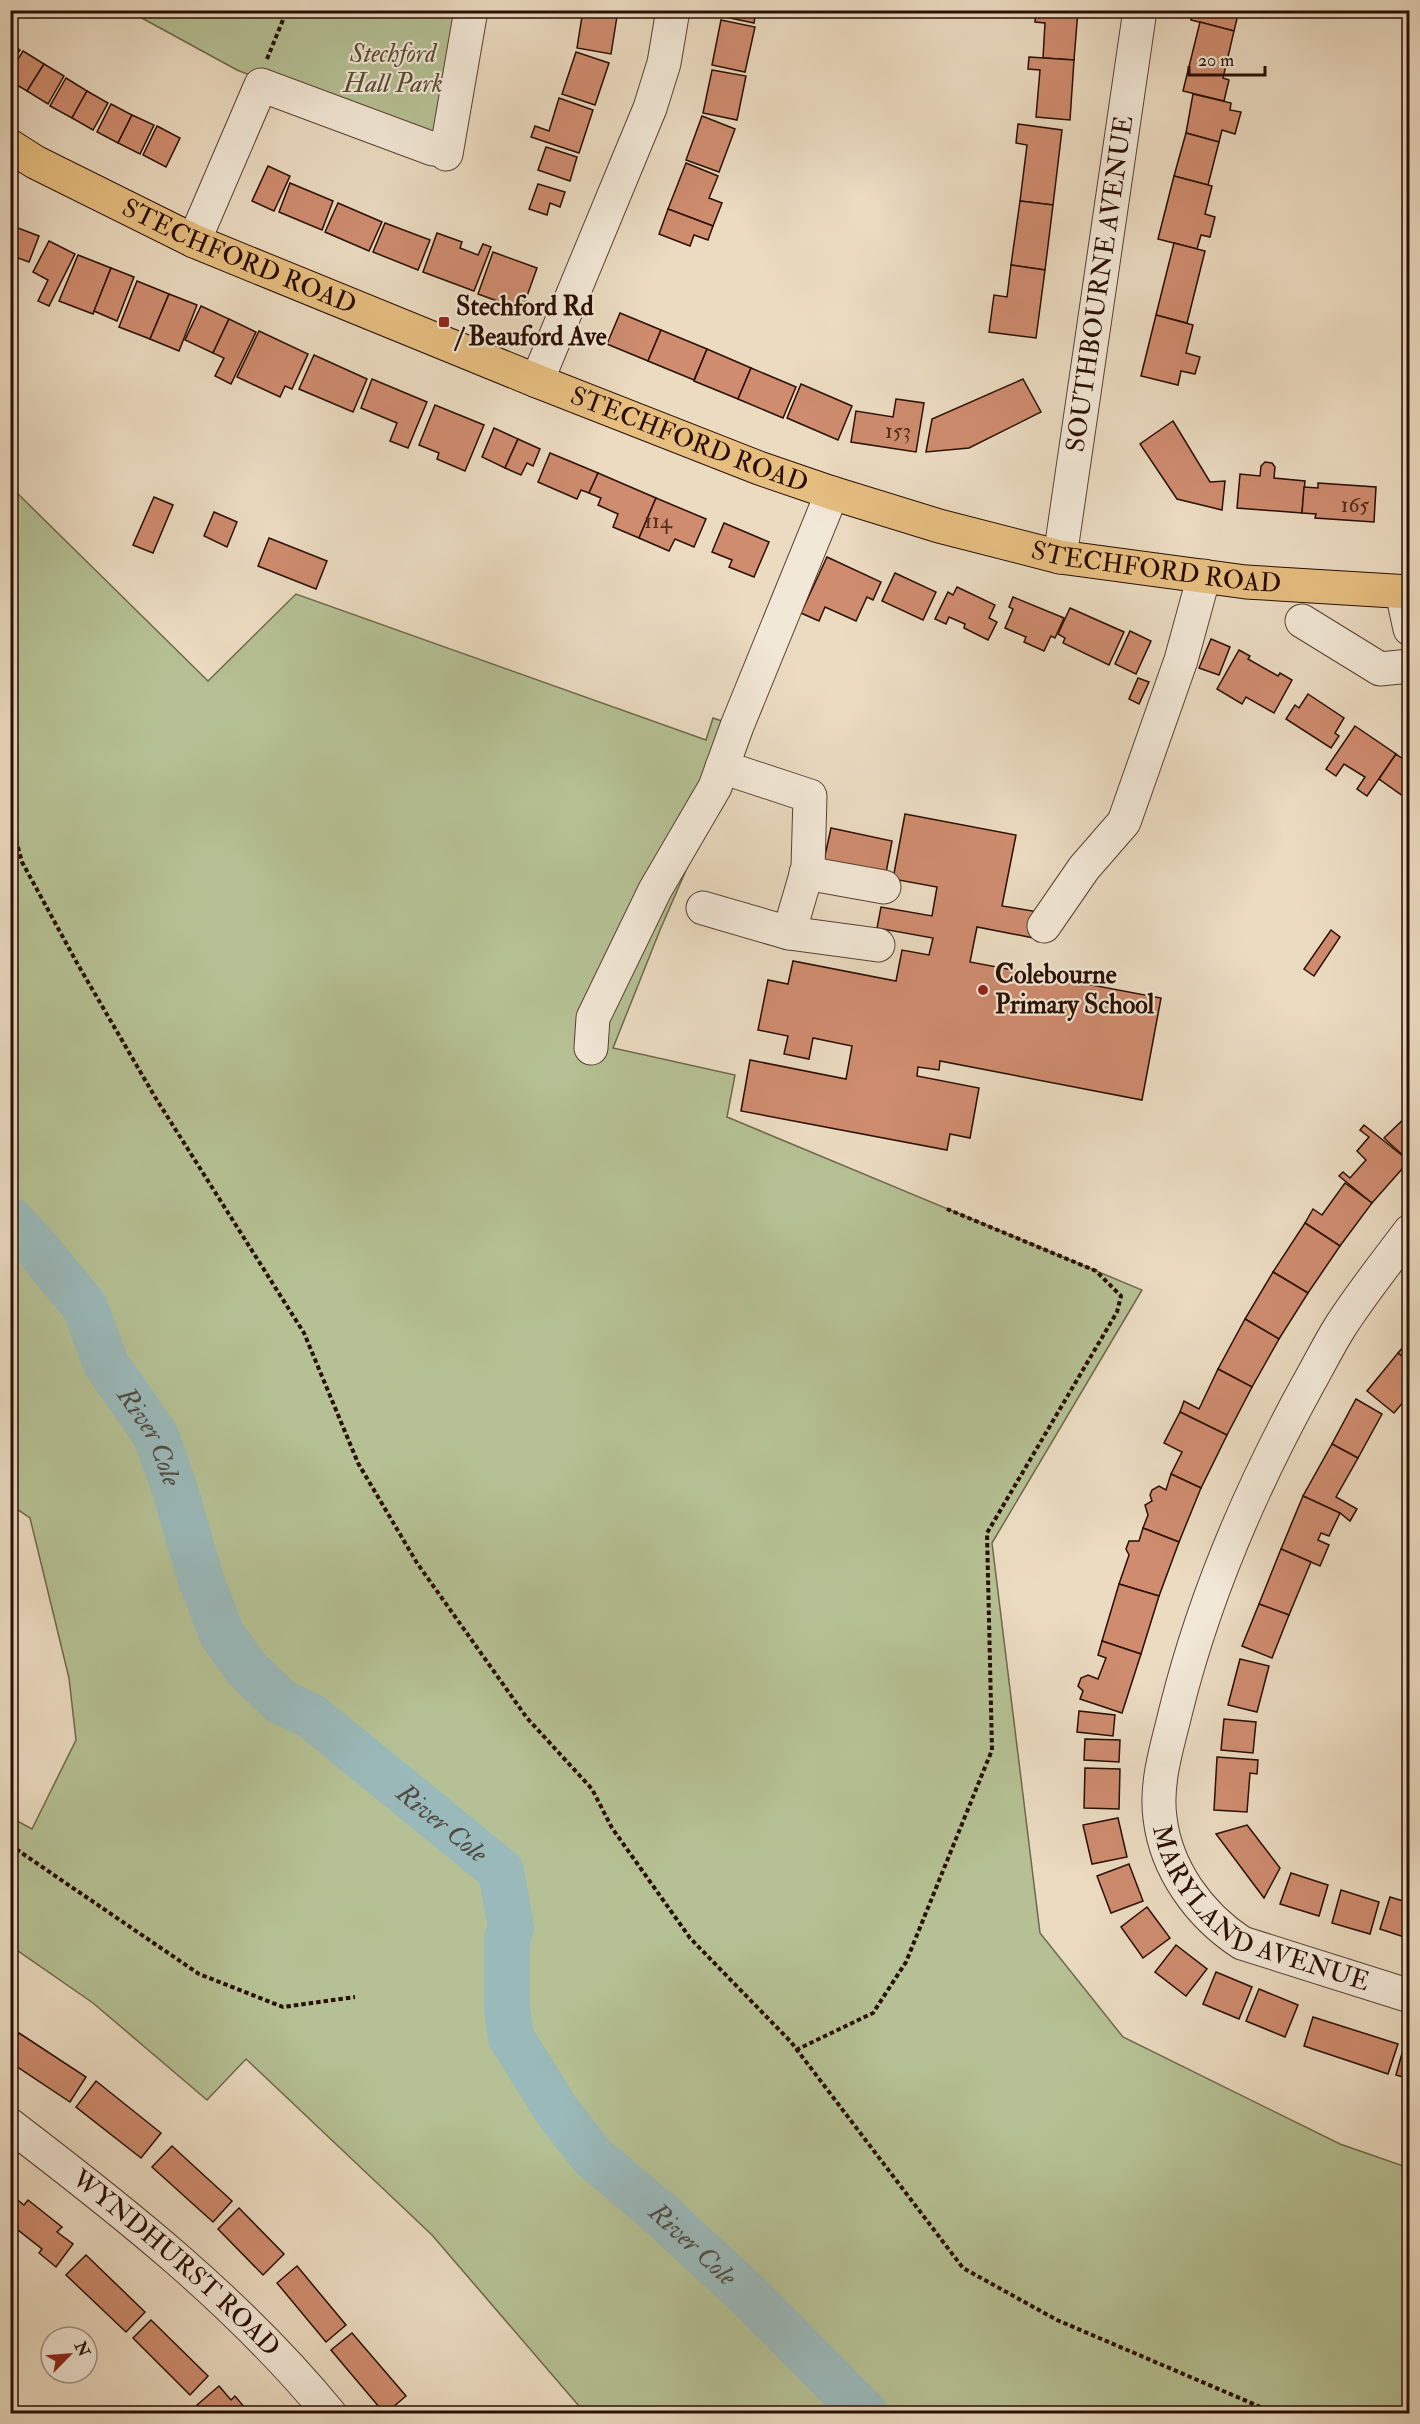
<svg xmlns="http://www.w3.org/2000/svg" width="1420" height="2424" viewBox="0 0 1420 2424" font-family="'IM FELL Double Pica',serif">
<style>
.green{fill:#b5c194;stroke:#6f684b;stroke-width:1.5}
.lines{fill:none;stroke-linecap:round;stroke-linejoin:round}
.river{stroke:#9ab9ba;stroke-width:46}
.building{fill:#cf8c6f;stroke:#290e02;stroke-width:1.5}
.minor-casing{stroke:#5a4132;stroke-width:35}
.major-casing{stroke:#290e02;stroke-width:35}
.path{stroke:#290e02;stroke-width:4;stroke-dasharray:4.5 3;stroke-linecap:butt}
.minor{stroke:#f2e8d7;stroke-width:33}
.major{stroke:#e6be80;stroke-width:33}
.poi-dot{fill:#8f2418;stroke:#f2e8d7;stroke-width:2}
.labels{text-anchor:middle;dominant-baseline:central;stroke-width:4.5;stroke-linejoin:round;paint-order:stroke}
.number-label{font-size:22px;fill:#522e1d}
.park-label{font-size:26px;font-style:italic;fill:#5a4d35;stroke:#f2e8d7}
.street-label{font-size:26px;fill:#290e02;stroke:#f2e8d7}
.poi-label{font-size:26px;font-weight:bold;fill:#290e02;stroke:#f2e8d7;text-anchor:start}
.water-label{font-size:27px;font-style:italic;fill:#514a42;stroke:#f2e8d7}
</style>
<rect width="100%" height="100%" fill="#ebdbc1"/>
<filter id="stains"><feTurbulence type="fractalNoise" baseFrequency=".00333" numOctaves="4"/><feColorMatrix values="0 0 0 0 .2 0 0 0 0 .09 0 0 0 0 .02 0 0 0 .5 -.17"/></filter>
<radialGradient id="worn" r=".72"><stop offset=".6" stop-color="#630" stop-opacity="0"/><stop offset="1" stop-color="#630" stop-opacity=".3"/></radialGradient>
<g class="green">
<path d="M129,11h331l-15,111 -26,20 -182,-72z"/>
<path d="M11,487l197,194 88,-87 410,146 7,-22 24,8 -13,57 -64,147 -47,118 122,27 -8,42 415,173 -150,253 48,390 83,104 217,107 69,24v245h-824l-153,-178 -186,-176 -39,41 -114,-97 -82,-57 -1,-129 22,12 44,-89 -7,-62 -39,-160 -19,-13z"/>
</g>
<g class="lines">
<path class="river" id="s1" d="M10,1220l25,26 50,61 21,57 50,72 19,54 26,90 21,54 24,34 35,34 30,14 190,155 10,57 -4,11v70l4,28 46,74 36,46 63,53 92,85 118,119"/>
</g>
<g class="building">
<path d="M583,10h35l-7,44 -34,-6z"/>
<path d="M721,10h35l-2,13 -34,-7z"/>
<path d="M1036,10h42l-4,50 -31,-2 2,-35 -10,-1z"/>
<path d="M1193,10h46l-5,21 -43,-11z"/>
<path d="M721,20l34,7 -10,45 -33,-7z"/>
<path d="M1200,22l34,9 -11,47 6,2 -5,21 -41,-10z"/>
<path d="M10,42l10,8 -10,12z"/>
<path d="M23,51l21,13 -17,27 -17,-10v-9z"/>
<path d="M576,52l33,11 -14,42 -33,-11z"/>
<path d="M1029,57l45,3 -4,60 -34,-3 4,-47 -12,-1z"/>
<path d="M44,64l20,12 -16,28 -21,-13z"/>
<path d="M712,70l34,6 -9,44 -34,-7z"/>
<path d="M66,78l21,13 -15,27 -22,-12z"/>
<path d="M87,91l21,12 -15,27 -21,-12z"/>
<path d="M1193,94l38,9 -1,7 11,2 -6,22 -13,-4 -3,12 -33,-9z"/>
<path d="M559,98l34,12 -14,43 -48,-16 4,-11 14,5z"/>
<path d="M111,104l21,11 -14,28 -21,-11z"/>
<path d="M132,115l22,10 -14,29 -22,-11z"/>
<path d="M702,116l33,13 -16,43 -33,-12z"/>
<path d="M1018,124l44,6 -9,75 -33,-4 7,-56 -11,-2z"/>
<path d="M157,126l23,12 -14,29 -23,-12z"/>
<path d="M1186,133l33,9 -11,43 -34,-9z"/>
<path d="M546,147l31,10 -7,24 -32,-11z"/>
<path d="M686,163l32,13 -9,22 13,5 -9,23 -45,-17z"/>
<path d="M268,166l22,10 -16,35 -22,-10z"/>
<path d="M1174,176l38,10 -7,28 10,3 -5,20 -9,-2 -4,14 -39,-10z"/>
<path d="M290,183l43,18 -11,29 -43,-18z"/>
<path d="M538,184l27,8 -5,15 -10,-4 -3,12 -18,-6z"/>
<path d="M1020,201l33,4 -8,65 -34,-5z"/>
<path d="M338,203l44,19 -13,29 -44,-19z"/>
<path d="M668,209l45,17 -5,14 -14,-5 -4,11 -31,-12z"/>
<path d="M385,223l45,17 -12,30 -45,-18z"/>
<path d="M10,225l29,11 -10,26 -19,-7z"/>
<path d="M437,233l25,9 -2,6 18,7 5,-11 8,3 -17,44 -51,-19z"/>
<path d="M49,241l26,13 -26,52 -11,-5 10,-21 -15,-8z"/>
<path d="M1174,243l31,8 -18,72 -31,-8z"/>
<path d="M493,252l44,16 -15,42 -44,-16z"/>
<path d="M78,255l33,13 -18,46 -34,-13z"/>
<path d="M1011,265l34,5 -9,68 -47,-6 5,-37 13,2z"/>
<path d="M111,268l23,9 -17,44 -23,-10z"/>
<path d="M137,281l32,13 -19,45 -31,-12z"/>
<path d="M169,294l28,11 -18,46 -29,-12z"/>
<path d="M201,306l28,13 -16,34 -28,-13z"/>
<path d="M620,313l41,17 -13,31 -41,-17z"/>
<path d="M1156,315l37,10 -7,28 14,4 -5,17 -14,-3 -3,14 -37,-9z"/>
<path d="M229,319l27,13 -25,52 -16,-8 9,-18 -11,-5z"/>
<path d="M661,330l46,19 -13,31 -46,-19z"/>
<path d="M259,331l49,23 -16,35 -7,-3 -5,11 -43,-20z"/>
<path d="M707,349l44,19 -13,31 -44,-18z"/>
<path d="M314,355l53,24 -14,33 -54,-23z"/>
<path d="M751,368l45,19 -13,31 -45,-19z"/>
<path d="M372,379l55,23 -19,46 -18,-7 7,-18 -36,-15z"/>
<path d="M1023,379l18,33 -72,36 -43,4 6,-33z"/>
<path d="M801,384l51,22 -14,34 -51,-22z"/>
<path d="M896,399l28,4 -8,49 -65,-10 5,-31 37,6z"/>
<path d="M435,405l49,20 -19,46 -28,-12 2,-6 -20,-8z"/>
<path d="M1173,421l37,61 15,-1 -3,29 -45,-11 -37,-55z"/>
<path d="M494,428l24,11 -13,29 -23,-11z"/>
<path d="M518,439l22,10 -7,17 -6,-3 -6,12 -16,-7z"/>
<path d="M550,453l48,20 -9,20 -8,-3 -4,9 -39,-17z"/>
<path d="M1265,462l7,1 3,4 -1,11 31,3 -3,32 -65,-5 3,-34 20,2 1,-10z"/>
<path d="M598,473l58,25 -17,40 -26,-11 5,-13 -20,-9 3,-7 -12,-5z"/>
<path d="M1318,483l58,4 -2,35 -59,-4 1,-4 -14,-1 2,-26 14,1z"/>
<path d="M154,497l19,8 -20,48 -20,-8z"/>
<path d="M656,498l50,21 -12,28 -19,-8 -6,12 -30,-13z"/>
<path d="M214,512l23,10 -10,25 -23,-11z"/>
<path d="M724,523l45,19 -15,35 -25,-10 3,-7 -20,-8z"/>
<path d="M269,538l58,23 -11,28 -58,-23z"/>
<path d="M827,557l54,25 -8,18 -6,-3 -11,24 -31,-14 -6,14 -18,-8z"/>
<path d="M895,573l41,19 -13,28 -41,-19z"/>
<path d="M957,587l38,18 -6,13 8,4 -9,18 -24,-12 1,-4 -16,-7 -3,7 -11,-5 13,-27 5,3z"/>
<path d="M1013,597l51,21 -9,20 -4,-2 -7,15 -20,-9 2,-5 -21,-9 8,-19 -4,-2z"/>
<path d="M1070,608l54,24 -15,33 -46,-22 2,-5 -7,-4z"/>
<path d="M1130,631l21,10 -15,33 -21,-10z"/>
<path d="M1211,639l19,8 -11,28 -20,-7z"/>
<path d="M1239,650l11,6 -2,3 30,17 2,-3 12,7 -18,33 -28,-16 -4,7 -25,-15z"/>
<path d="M1138,678l11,4 -10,22 -10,-5z"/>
<path d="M1308,694l36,24 -9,15 4,3 -8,12 -45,-29 9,-14 4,3z"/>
<path d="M1355,726l41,28 -29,42 -10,-7 8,-12 -21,-13 -8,12 -10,-7z"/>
<path d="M1396,754l7,5 2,-3 5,3v42l-31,-22z"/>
<path d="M905,814l111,21 -14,71 37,6 -5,26 -57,-11 -7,35 191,36 -19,102 -202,-39 -1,9 -21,-3 -1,9 62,12 -9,50 -20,-4 -3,16 -206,-39 9,-51 96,19 6,-33 -39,-8 -4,21 -25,-5 4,-18 -30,-6 10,-50 20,4 5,-23 103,20 6,-31 27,5 4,-17 -56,-10 4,-21 51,9 5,-29 -44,-8z"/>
<path d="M831,828l61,13 -7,37 -62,-13z"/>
<path d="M1331,930l9,7 -26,39 -10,-7z"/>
<path d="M1410,1113v48h-1l-25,-23z"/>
<path d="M1364,1125l45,36 -37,42 -33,-27 4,-4 7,6 16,-18 -9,-9 12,-14 -9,-7z"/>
<path d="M1345,1183l27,20 -32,43 -35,-23 8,-14 9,6z"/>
<path d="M1305,1223l35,23 -32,47 -35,-21z"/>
<path d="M1273,1272l35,21 -29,46 -34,-20z"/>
<path d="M1245,1319l34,20 -27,48 -34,-18z"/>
<path d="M1410,1339v24l-12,-10z"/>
<path d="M1398,1353l12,10v31l-16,19 -27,-22z"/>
<path d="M1218,1369l34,18 -25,48 -47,-23 4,-11 15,8z"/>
<path d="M1356,1399l26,15 -24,44 -26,-14z"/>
<path d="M1180,1412l47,23 -26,53 -30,-14 11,-22 -18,-9z"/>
<path d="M1332,1444l26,14 -22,39 21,12 -7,12 -10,-8 -37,-17z"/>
<path d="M1171,1474l30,14 -22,54 -36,-14 5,-13 -3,-10 7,-4 -2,-6 2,-5 7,-4 7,4z"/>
<path d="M1303,1496l37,17 -11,23 -8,-3 -3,7 11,5 -9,21 -39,-17z"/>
<path d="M1143,1528l36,14 -20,54 -40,-12 10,-29 -3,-6 3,-8h10z"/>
<path d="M1281,1549l30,13 -22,53 -30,-11z"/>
<path d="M1119,1584l40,12 -18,58 -39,-13z"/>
<path d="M1259,1604l30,11 -17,43 -30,-12z"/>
<path d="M1102,1641l39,13 -19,59 -42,-14 3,-8 -5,-5 3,-8 7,-3 10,4 8,-21 -8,-3z"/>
<path d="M1240,1659l29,7 -12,46 -29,-7z"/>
<path d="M1079,1711l36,4 -2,21 -36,-4z"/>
<path d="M1224,1719l32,3 -3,31 -32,-3z"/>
<path d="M1085,1739l35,1 -1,22 -35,-2z"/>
<path d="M1217,1757l41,3 -1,14 -7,-1 -3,39 -33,-2z"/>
<path d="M1085,1768l35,1 -1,40 -35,-1z"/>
<path d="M1118,1818l9,39 -35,7 -9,-39z"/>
<path d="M1247,1825l33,43 -16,30 -48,-64z"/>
<path d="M1129,1864l14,37 -32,12 -14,-37z"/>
<path d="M1291,1873l37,12 -9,31 -39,-12z"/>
<path d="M1341,1890l38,12 -9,32 -38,-11z"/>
<path d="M1390,1897l20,6v36l-30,-10z"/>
<path d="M1147,1907l23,31 -27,20 -22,-31z"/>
<path d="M1176,1945l31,24 -21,27 -31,-24z"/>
<path d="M1216,1972l36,15 -13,32 -36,-15z"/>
<path d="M1259,1989l39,16 -13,32 -39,-16z"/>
<path d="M1313,2017l85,27 -10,30 -84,-28z"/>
<path d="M19,2033l67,44 -16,25 -60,-40v-16z"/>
<path d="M1404,2046l6,2v31l-14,-4z"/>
<path d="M96,2081l65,52 -20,25 -65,-51z"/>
<path d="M172,2146l60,55 -19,21 -61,-55z"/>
<path d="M10,2194l14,11 4,-5 34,27 -5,5 16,12 -17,23 -17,-14 3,-4 -28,-22 -4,3z"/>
<path d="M239,2208l45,46 -21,21 -45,-46z"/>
<path d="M86,2255l59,57 -19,20 -60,-57z"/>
<path d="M297,2266l49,59 -20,17 -49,-59z"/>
<path d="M151,2320l57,56 -18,19 -57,-57z"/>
<path d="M352,2333l54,63 -21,18 -54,-64z"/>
<path d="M219,2386l12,14 4,-4 15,18h-46l-7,-9z"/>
</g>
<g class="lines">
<defs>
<g id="minor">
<path d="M446,154l25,-144"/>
<path d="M194,241l67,-156 172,64"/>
<path d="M537,381l113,-273 14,-45 9,-53"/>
<path id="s2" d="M1060,557l80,-547"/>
<path d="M1402,592l8,37"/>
<path d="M1302,621l78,48 30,-3"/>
<path d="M806,873l78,14"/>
<path d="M703,908l86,25 19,-65 2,-72 -88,-29"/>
<path d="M1044,926l40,-58 40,-46 57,-162 23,-84"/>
<path d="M789,933l89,12"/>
<path d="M591,1048l2,-30 62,-128 60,-103 22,-61 95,-233"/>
<path id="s3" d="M1410,1231c-24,32 -49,63 -70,96 -12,19 -22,40 -33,59 -56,102 -103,211 -131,324 -8,34 -21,72 -16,108 6,51 39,97 82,125l168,53"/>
<path id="s4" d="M10,2125c114,87 228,177 320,289"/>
</g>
<g id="major">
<path id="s5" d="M10,146l25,16 159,79 343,140 222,87 73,25 107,33 121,31 186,25 164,10"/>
</g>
</defs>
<use href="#minor" class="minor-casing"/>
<use href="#major" class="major-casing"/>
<g class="path">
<path d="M267,59l20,-49"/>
<path d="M10,818l12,44 55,101 78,134 149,236 54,130 59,100 110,155 65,71 20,39 78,110 101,104 172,226 94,52 220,94"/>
<path d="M10,1845l189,129 84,33 72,-10"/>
<path d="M796,2050l77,-37 33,-51 86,-212 -5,-217 130,-221 4,-16 -25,-25 -149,-62"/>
</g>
<use href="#minor" class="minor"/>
<use href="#major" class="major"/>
</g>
<g class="poi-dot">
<rect x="438" y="316" width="12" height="12" rx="3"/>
<circle cx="983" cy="990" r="6"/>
</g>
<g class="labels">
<g class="number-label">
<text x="898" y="431">153</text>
<text x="1355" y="505">165</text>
<text x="658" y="521">114</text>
</g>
<g class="park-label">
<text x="393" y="54">Stechford<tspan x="393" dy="30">Hall Park</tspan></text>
</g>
<g class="street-label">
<text stroke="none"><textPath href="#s5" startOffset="255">STECHFORD ROAD</textPath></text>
<text stroke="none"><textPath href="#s2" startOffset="276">SOUTHBOURNE AVENUE</textPath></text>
<text stroke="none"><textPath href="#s5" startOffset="741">STECHFORD ROAD</textPath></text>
<text stroke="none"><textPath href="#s5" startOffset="1227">STECHFORD ROAD</textPath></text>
<text stroke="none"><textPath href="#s3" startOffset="794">MARYLAND AVENUE</textPath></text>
<text stroke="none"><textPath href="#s4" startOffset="216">WYNDHURST ROAD</textPath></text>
</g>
<g class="poi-label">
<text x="456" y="307">Stechford Rd<tspan x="456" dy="30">/ Beauford Ave</tspan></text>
<text x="995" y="975">Colebourne<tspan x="995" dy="30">Primary School</tspan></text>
</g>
<g class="water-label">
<text stroke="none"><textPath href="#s1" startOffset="261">River Cole</textPath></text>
<text stroke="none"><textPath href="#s1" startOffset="765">River Cole</textPath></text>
<text stroke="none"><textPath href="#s1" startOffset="1287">River Cole</textPath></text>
</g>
</g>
<rect width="1420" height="2424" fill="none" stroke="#ebdbc1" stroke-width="36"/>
<rect x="12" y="12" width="1396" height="2400" fill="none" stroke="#290e02" stroke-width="3"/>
<rect x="18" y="18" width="1384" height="2388" fill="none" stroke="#290e02" stroke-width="1.5"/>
<g transform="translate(69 2355) rotate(65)"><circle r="28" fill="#f2e8d7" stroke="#a29182" stroke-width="1.5"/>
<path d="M0-4.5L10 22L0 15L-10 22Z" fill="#8f2418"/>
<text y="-9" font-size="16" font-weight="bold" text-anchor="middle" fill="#290e02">N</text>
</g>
<path d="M1189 66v9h76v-9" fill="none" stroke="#290e02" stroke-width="3"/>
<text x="1198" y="66" font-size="18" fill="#290e02" stroke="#f2e8d7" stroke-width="4.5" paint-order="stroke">20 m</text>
<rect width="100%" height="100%" filter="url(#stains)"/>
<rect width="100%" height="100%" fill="url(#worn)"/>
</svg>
